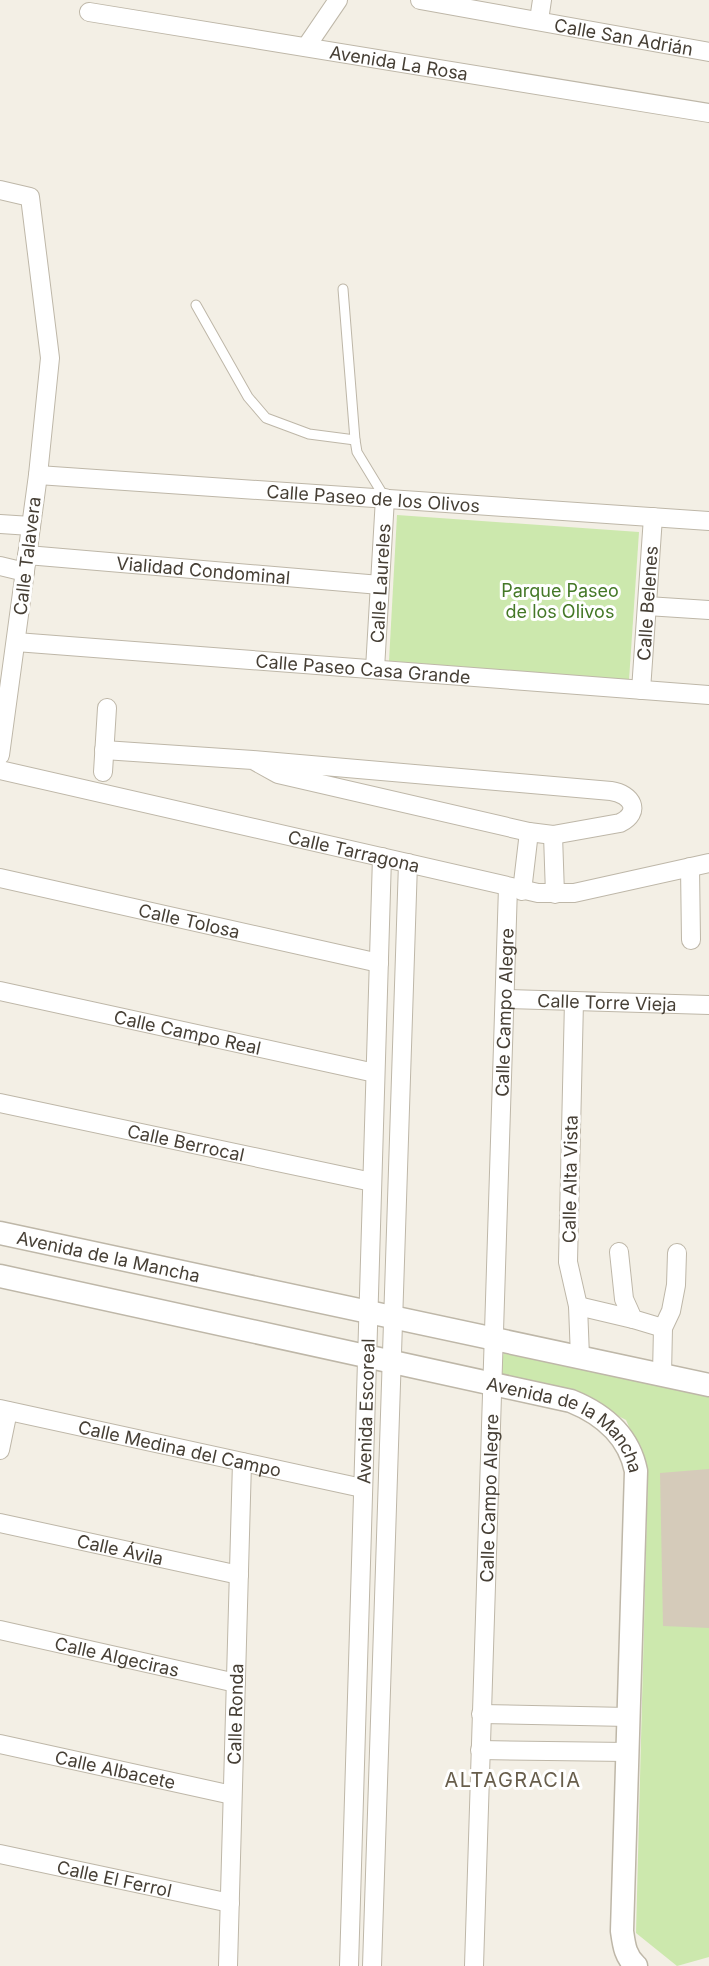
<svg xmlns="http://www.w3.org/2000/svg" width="709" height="1966" viewBox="0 0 709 1966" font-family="Inter,sans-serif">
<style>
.green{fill:#cce8ad}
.building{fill:#d5cbba}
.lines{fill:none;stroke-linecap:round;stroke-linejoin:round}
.service-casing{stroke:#beb7a8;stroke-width:11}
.minor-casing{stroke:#beb7a8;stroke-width:20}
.tertiary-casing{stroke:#beb7a8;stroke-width:25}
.service{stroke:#fff;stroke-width:9}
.minor{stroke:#fff;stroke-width:18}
.tertiary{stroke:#fff;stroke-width:22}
.labels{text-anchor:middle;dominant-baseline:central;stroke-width:6;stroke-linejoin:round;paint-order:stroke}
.street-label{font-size:18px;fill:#463f35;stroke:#fff}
.park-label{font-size:18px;fill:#447827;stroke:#fff}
.neighbourhood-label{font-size:20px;letter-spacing:1.5px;fill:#685e4c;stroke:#fff}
</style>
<rect width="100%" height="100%" fill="#f3efe5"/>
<g class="green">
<path d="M397,515l242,17 -10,148 -240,-19z"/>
<path d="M504,1348l205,49v560l-32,9 -41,-33 12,-463 -22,-50 -63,-32 -62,-13z"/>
</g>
<path class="building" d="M709,1469v159l-46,-2 -3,-153z"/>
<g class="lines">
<defs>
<g id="service">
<path d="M343,289l12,151 2,12 28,46"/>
<path d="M196,305l52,92 18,21 43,16 46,6"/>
</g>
<g id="minor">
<path id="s1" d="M420,0l289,52"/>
<path id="s2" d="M89,12l620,101"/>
<path d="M539,20l3,-20"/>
<path d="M306,47l32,-47"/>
<path d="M0,190l30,7 20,161 -12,117 -38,280"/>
<path id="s3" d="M38,475l671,46"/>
<path d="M0,524l31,2"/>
<path id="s4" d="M27,555l353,30"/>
<path d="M0,566l25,6"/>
<path d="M647,606l62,4"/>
<path id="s5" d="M16,642l693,53"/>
<path id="s6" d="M375,669l10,-171"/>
<path id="s7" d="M641,690l12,-173"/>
<path d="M104,750l149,10 358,31c21,3 31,21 9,32l-67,12 -24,-3 -251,-58 -25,-14"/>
<path id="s8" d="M0,770l538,123h36l135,-30"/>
<path d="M103,772l4,-64"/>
<path d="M553,835l2,59"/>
<path d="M690,867l1,73"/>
<path id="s9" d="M0,878l379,85"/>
<path d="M522,891l7,-59"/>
<path id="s10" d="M0,991l375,82"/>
<path id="s11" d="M505,999l204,6"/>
<path d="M574,1001l-6,261 10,44 2,51"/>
<path id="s12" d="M0,1103l372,79"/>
<path d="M619,1252l5,47 9,20 30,9"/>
<path d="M578,1306l55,13"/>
<path d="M662,1374l1,-46 8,-17 5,-26 1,-32"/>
<path id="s13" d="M0,1409l362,79"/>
<path d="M0,1450l8,-39"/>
<path id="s14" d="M0,1523l239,52"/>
<path id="s15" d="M0,1630l236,53"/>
<path d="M481,1714l147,3"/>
<path id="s16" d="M0,1744l232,51"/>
<path d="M480,1750l147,2"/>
<path id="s17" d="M0,1854l230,49"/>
<path id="s18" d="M228,1966l14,-504"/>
<path id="s19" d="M349,1966l33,-1109"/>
<path d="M372,1966l36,-1103"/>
<path id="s20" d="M474,1966l34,-1079"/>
</g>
<g id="tertiary">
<path id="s21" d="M0,1233l709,152"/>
<path id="s22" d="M0,1276l571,125c32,13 58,35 65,70l-14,460c2,14 3,25 14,35"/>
</g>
</defs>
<use href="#service" class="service-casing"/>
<use href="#minor" class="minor-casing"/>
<use href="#tertiary" class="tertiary-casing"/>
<use href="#service" class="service"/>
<use href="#minor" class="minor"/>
<use href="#tertiary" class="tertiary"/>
</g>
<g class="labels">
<g class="street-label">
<text stroke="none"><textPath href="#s1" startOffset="207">Calle San Adrián</textPath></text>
<text stroke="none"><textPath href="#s2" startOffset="314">Avenida La Rosa</textPath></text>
<text stroke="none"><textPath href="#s3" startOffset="336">Calle Paseo de los Olivos</textPath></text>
<text transform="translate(27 556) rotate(-83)">Calle Talavera</text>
<text stroke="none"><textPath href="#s4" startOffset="177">Vialidad Condominal</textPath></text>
<text stroke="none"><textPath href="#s6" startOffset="86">Calle Laureles</textPath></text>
<text stroke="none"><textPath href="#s7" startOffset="87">Calle Belenes</textPath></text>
<text stroke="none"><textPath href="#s5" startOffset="348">Calle Paseo Casa Grande</textPath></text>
<text stroke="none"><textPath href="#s8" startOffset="363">Calle Tarragona</textPath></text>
<text stroke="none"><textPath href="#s9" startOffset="194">Calle Tolosa</textPath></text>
<text stroke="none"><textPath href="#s11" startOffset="102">Calle Torre Vieja</textPath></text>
<text stroke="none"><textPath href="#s20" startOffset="954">Calle Campo Alegre</textPath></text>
<text stroke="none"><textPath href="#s10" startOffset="192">Calle Campo Real</textPath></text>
<text stroke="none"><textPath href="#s12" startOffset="190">Calle Berrocal</textPath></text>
<text transform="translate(570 1179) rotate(-89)">Calle Alta Vista</text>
<text stroke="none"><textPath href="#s21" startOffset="111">Avenida de la Mancha</textPath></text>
<text stroke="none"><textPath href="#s19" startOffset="555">Avenida Escoreal</textPath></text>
<text stroke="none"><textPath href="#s22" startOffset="592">Avenida de la Mancha</textPath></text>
<text stroke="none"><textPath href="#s13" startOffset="184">Calle Medina del Campo</textPath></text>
<text stroke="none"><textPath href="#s20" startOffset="468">Calle Campo Alegre</textPath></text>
<text stroke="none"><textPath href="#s14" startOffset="123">Calle Ávila</textPath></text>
<text stroke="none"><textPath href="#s15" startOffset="120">Calle Algeciras</textPath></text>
<text stroke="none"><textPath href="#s18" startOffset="252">Calle Ronda</textPath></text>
<text stroke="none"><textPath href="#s16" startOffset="118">Calle Albacete</textPath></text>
<text stroke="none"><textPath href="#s17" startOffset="117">Calle El Ferrol</textPath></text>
</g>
<g class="park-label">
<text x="560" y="590">Parque Paseo<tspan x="560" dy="21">de los Olivos</tspan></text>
</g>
<g class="neighbourhood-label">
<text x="513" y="1780">ALTAGRACIA</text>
</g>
</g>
</svg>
